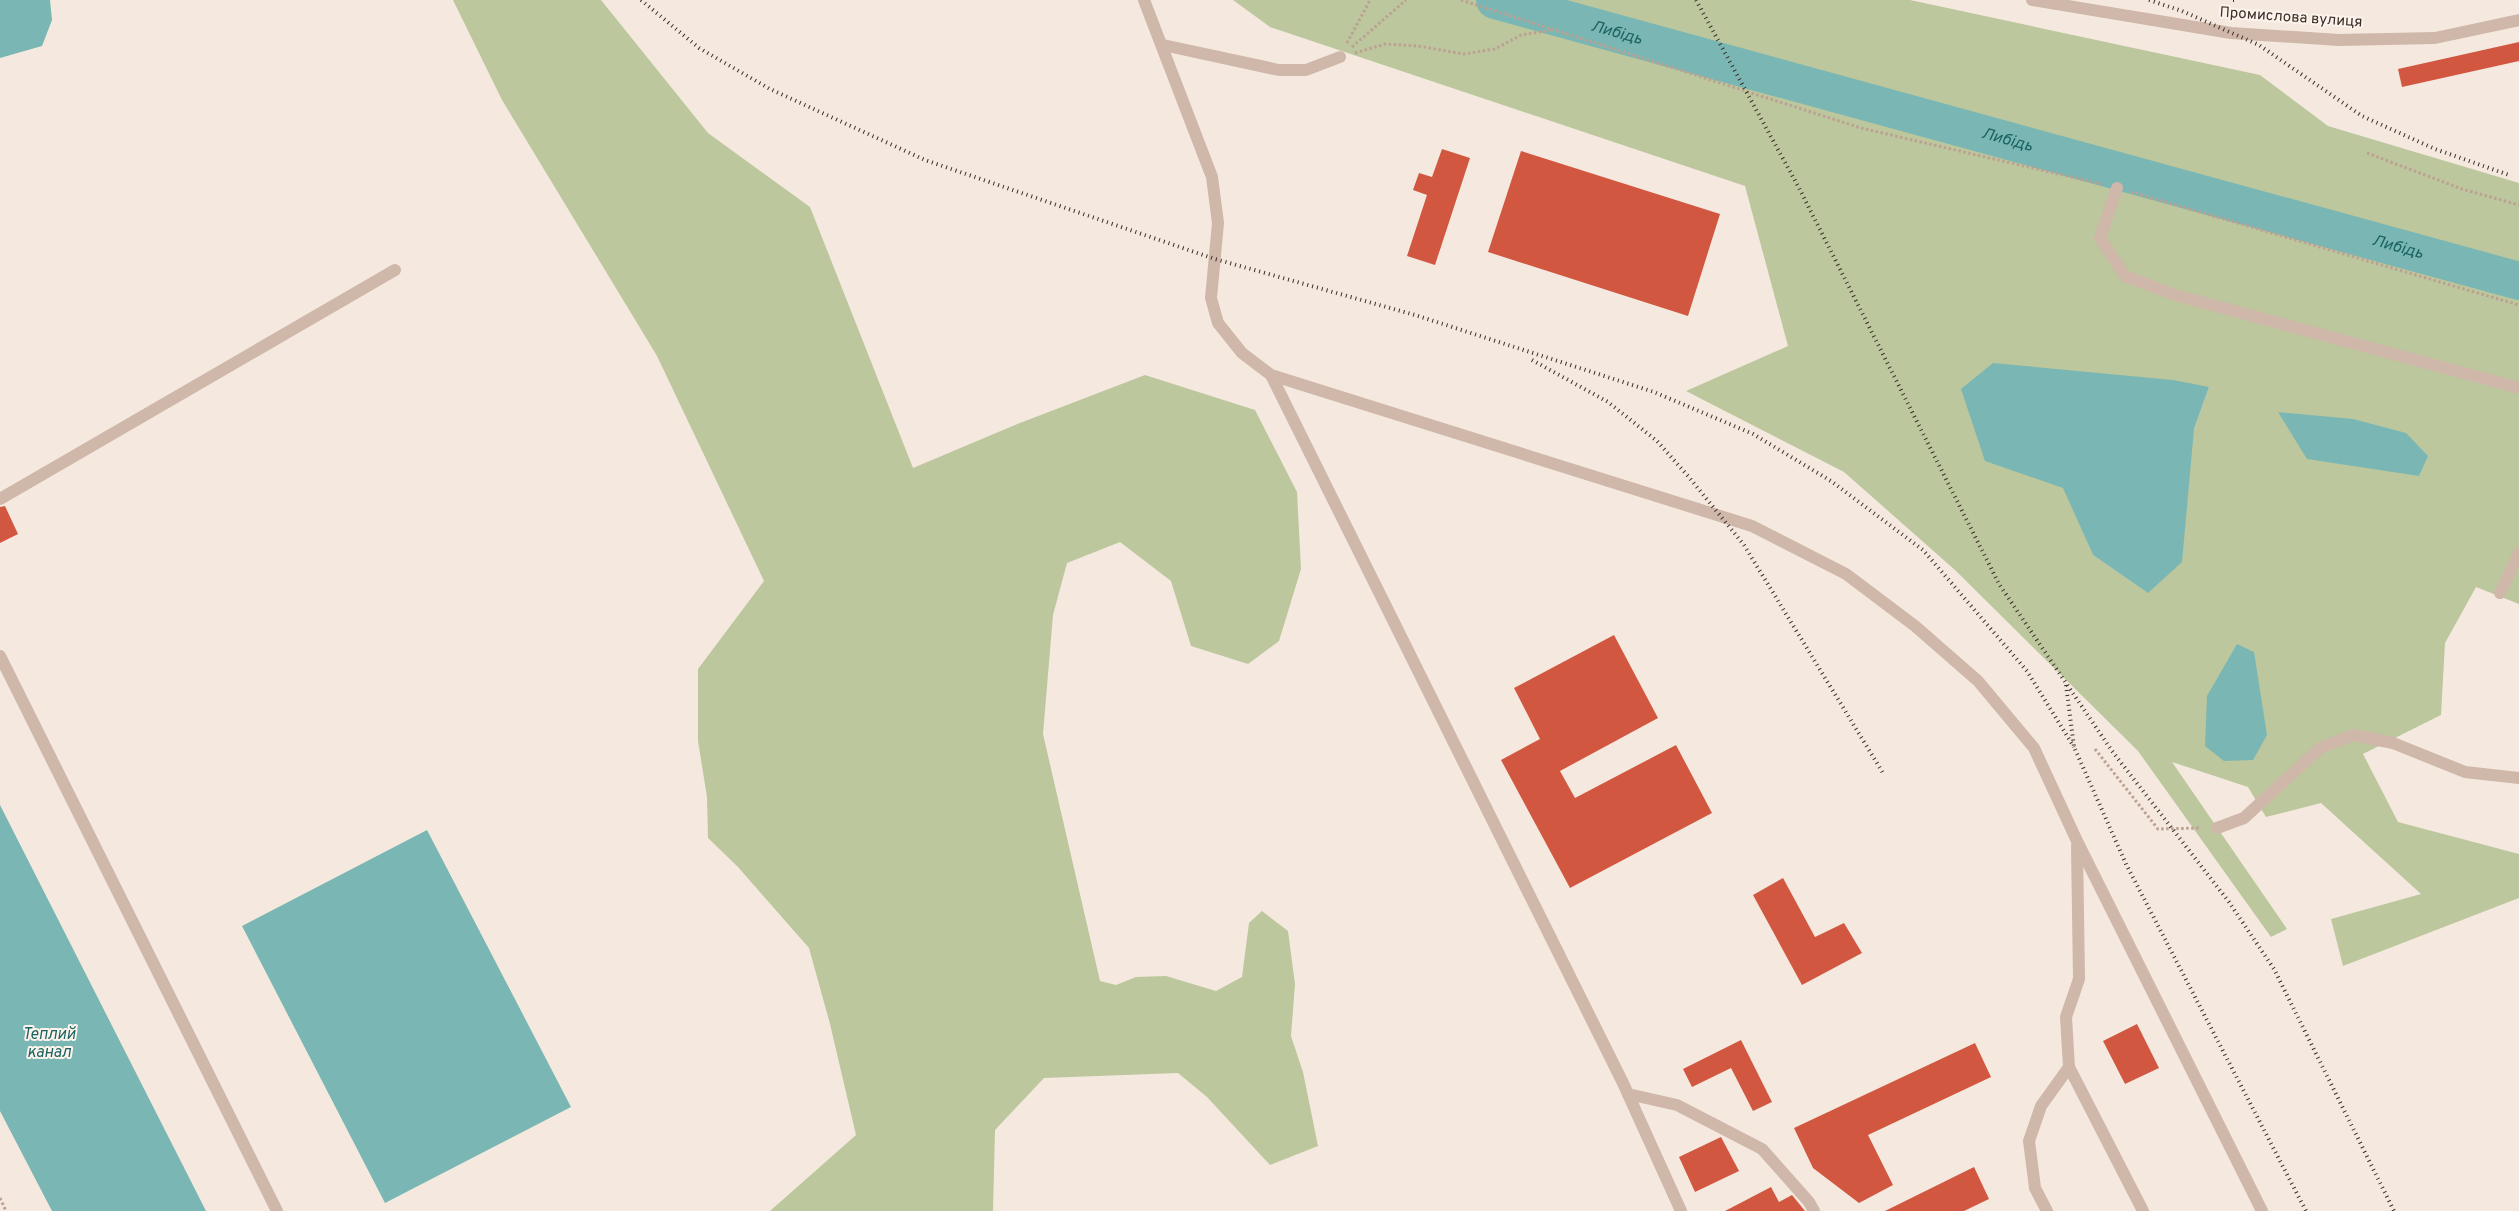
<svg xmlns="http://www.w3.org/2000/svg" width="2519" height="1211" viewBox="0 0 2519 1211" font-family="Overpass,sans-serif">
<style>
.green{fill:#bcc79d;fill-rule:evenodd}
.water{fill:#7ab6b3}
.lines{fill:none;stroke-linecap:round;stroke-linejoin:round}
.river{stroke:#7ab6b3;stroke-width:38}
.building{fill:#d25740}
.path{stroke:#bca193;stroke-width:3;stroke-dasharray:2.5 2.5;stroke-linecap:butt}
.minor{stroke:#cfb7a9;stroke-width:12}
.rail{stroke:#3c2e29;stroke-width:4;stroke-dasharray:1 4;stroke-linecap:butt}
.labels{text-anchor:middle;dominant-baseline:central;stroke-width:4;stroke-linejoin:round;paint-order:stroke}
.street-label{font-size:15px;fill:#3c2e29;stroke:#fcf4ec}
.water-label{font-size:16px;font-style:italic;fill:#1a6361;stroke:#fcf4ec}
</style>
<rect width="100%" height="100%" fill="#f5e9df"/>
<g class="green">
<path d="M453,0h148l107,133 102,74 103,261 102,-43 130,-50 110,35 42,82 4,77 -22,72 -31,23 -57,-18 -20,-65 -51,-39 -53,21 -14,52 -10,119 57,247 16,4 20,-8 30,-1 50,15 26,-14 7,-54 13,-12 26,20 7,53 -4,52 12,36 15,74 -48,19 -63,-68 -29,-24 -134,5 -49,52 -2,81h-223l86,-76 -26,-111 -21,-76 -71,-81 -30,-29 -1,-41 -9,-56v-72l66,-88 -107,-225 -155,-256z"/>
<path d="M1233,0h677l350,75 68,51 191,57v421l-43,-17 -31,56 -4,72 -78,39 35,68 121,32v44l-176,68 -12,-47 90,-25 -100,-91 -55,14 -18,-30 -76,-25 115,167 -16,8 -133,-186 -183,-181 -111,-98 -158,-81 102,-45 -43,-160 -475,-159zM2209,387l-15,42 -47,163 -54,-37 -29,-67z"/>
</g>
<g class="water">
<path d="M0,0h50l2,20 -10,26 -42,12z"/>
<path d="M1993,363l180,17 36,7 -15,42 -12,133 -34,31 -55,-38 -30,-67 -78,-27 -24,-72z"/>
<path d="M2278,412l75,7 53,14 22,23 -9,20 -112,-17z"/>
<path d="M2237,644l17,8 13,83 -14,25 -29,1 -19,-15 2,-50z"/>
<path d="M0,805l206,406h-154l-52,-100z"/>
<path d="M427,830l144,277 -186,96 -143,-277z"/>
</g>
<g class="lines">
<path class="river" id="s1" d="M1495,0l1024,281"/>
</g>
<g class="building">
<path d="M2519,42v19l-117,26 -4,-18z"/>
<path d="M1442,149l28,9 -35,107 -28,-9 20,-61 -14,-5 6,-17 13,4z"/>
<path d="M1521,151l199,63 -32,102 -200,-64z"/>
<path d="M5,506l13,28 -18,9v-36z"/>
<path d="M1614,635l44,83 -98,53 15,27 101,-53 36,68 -142,75 -69,-128 39,-21 -26,-51z"/>
<path d="M1783,878l32,59 29,-14 18,30 -60,32 -49,-90z"/>
<path d="M2137,1024l22,44 -34,16 -22,-43z"/>
<path d="M1741,1040l31,62 -19,9 -22,-43 -39,19 -9,-18z"/>
<path d="M1975,1043l16,34 -123,58 25,50 -34,18 -46,-35 -19,-40z"/>
<path d="M1721,1137l18,34 -44,21 -16,-35z"/>
<path d="M1974,1167l15,32 -25,12h-79z"/>
<path d="M1771,1187l8,15 13,-7 13,16h-80z"/>
</g>
<g class="lines">
<g class="path">
<path d="M1461,0l400,128 240,56"/>
<path d="M1347,43l23,-43"/>
<path d="M1352,47l54,-47"/>
<path d="M1355,53l30,-9 33,2 46,8 31,-5 26,-14 31,-5"/>
<path d="M2367,153l95,36 57,16"/>
<path d="M2131,192l388,113"/>
<path d="M2095,749l63,80 43,-1"/>
<path d="M0,1198l6,13"/>
</g>
<g class="minor">
<path d="M1144,0l68,177 6,46 -7,75 7,25 24,30 29,22 481,151 94,48 69,52 63,55 56,67 43,93 185,370"/>
<path d="M2032,0l199,33 108,7 96,-2 84,-18"/>
<path d="M1163,45l116,25h27l34,-13"/>
<path d="M2117,188l-17,50 25,38 50,19 344,93"/>
<path d="M1271,375l352,708 58,128"/>
<path d="M0,499l395,-229"/>
<path d="M2500,593l19,-40"/>
<path d="M0,656l277,555"/>
<path d="M2217,828l27,-10 76,-70 33,-13 40,8 72,29 54,6"/>
<path d="M2069,1067l74,144"/>
<path d="M1628,1094l49,11 85,44 47,53 5,9"/>
<path d="M2047,1211l-12,-23 -6,-47 12,-35 28,-39 -3,-50 13,-38 -2,-133"/>
</g>
<g class="rail">
<path d="M641,0l58,48 71,41 155,71 290,99 200,56 239,77 99,42 78,47 92,69 104,121 47,76"/>
<path d="M1696,0l102,186 201,398 113,167 117,151 45,67 120,242"/>
<path d="M2149,0l33,11 77,34 103,71 73,33 74,26"/>
<path d="M2233,0h4"/>
<path d="M1532,360l76,42 49,39 31,35 56,69 139,228"/>
<path d="M2066,685l8,62 52,117 180,347"/>
</g>
</g>
<g class="labels">
<g class="street-label">
<text transform="translate(2291 18) rotate(4)">Промислова вулиця</text>
</g>
<g class="water-label">
<text stroke="none"><textPath href="#s1" startOffset="126">Либідь</textPath></text>
<text stroke="none"><textPath href="#s1" startOffset="531">Либідь</textPath></text>
<text stroke="none"><textPath href="#s1" startOffset="936">Либідь</textPath></text>
<text x="49" y="1035">Теплий<tspan x="49" dy="18">канал</tspan></text>
</g>
</g>
</svg>
